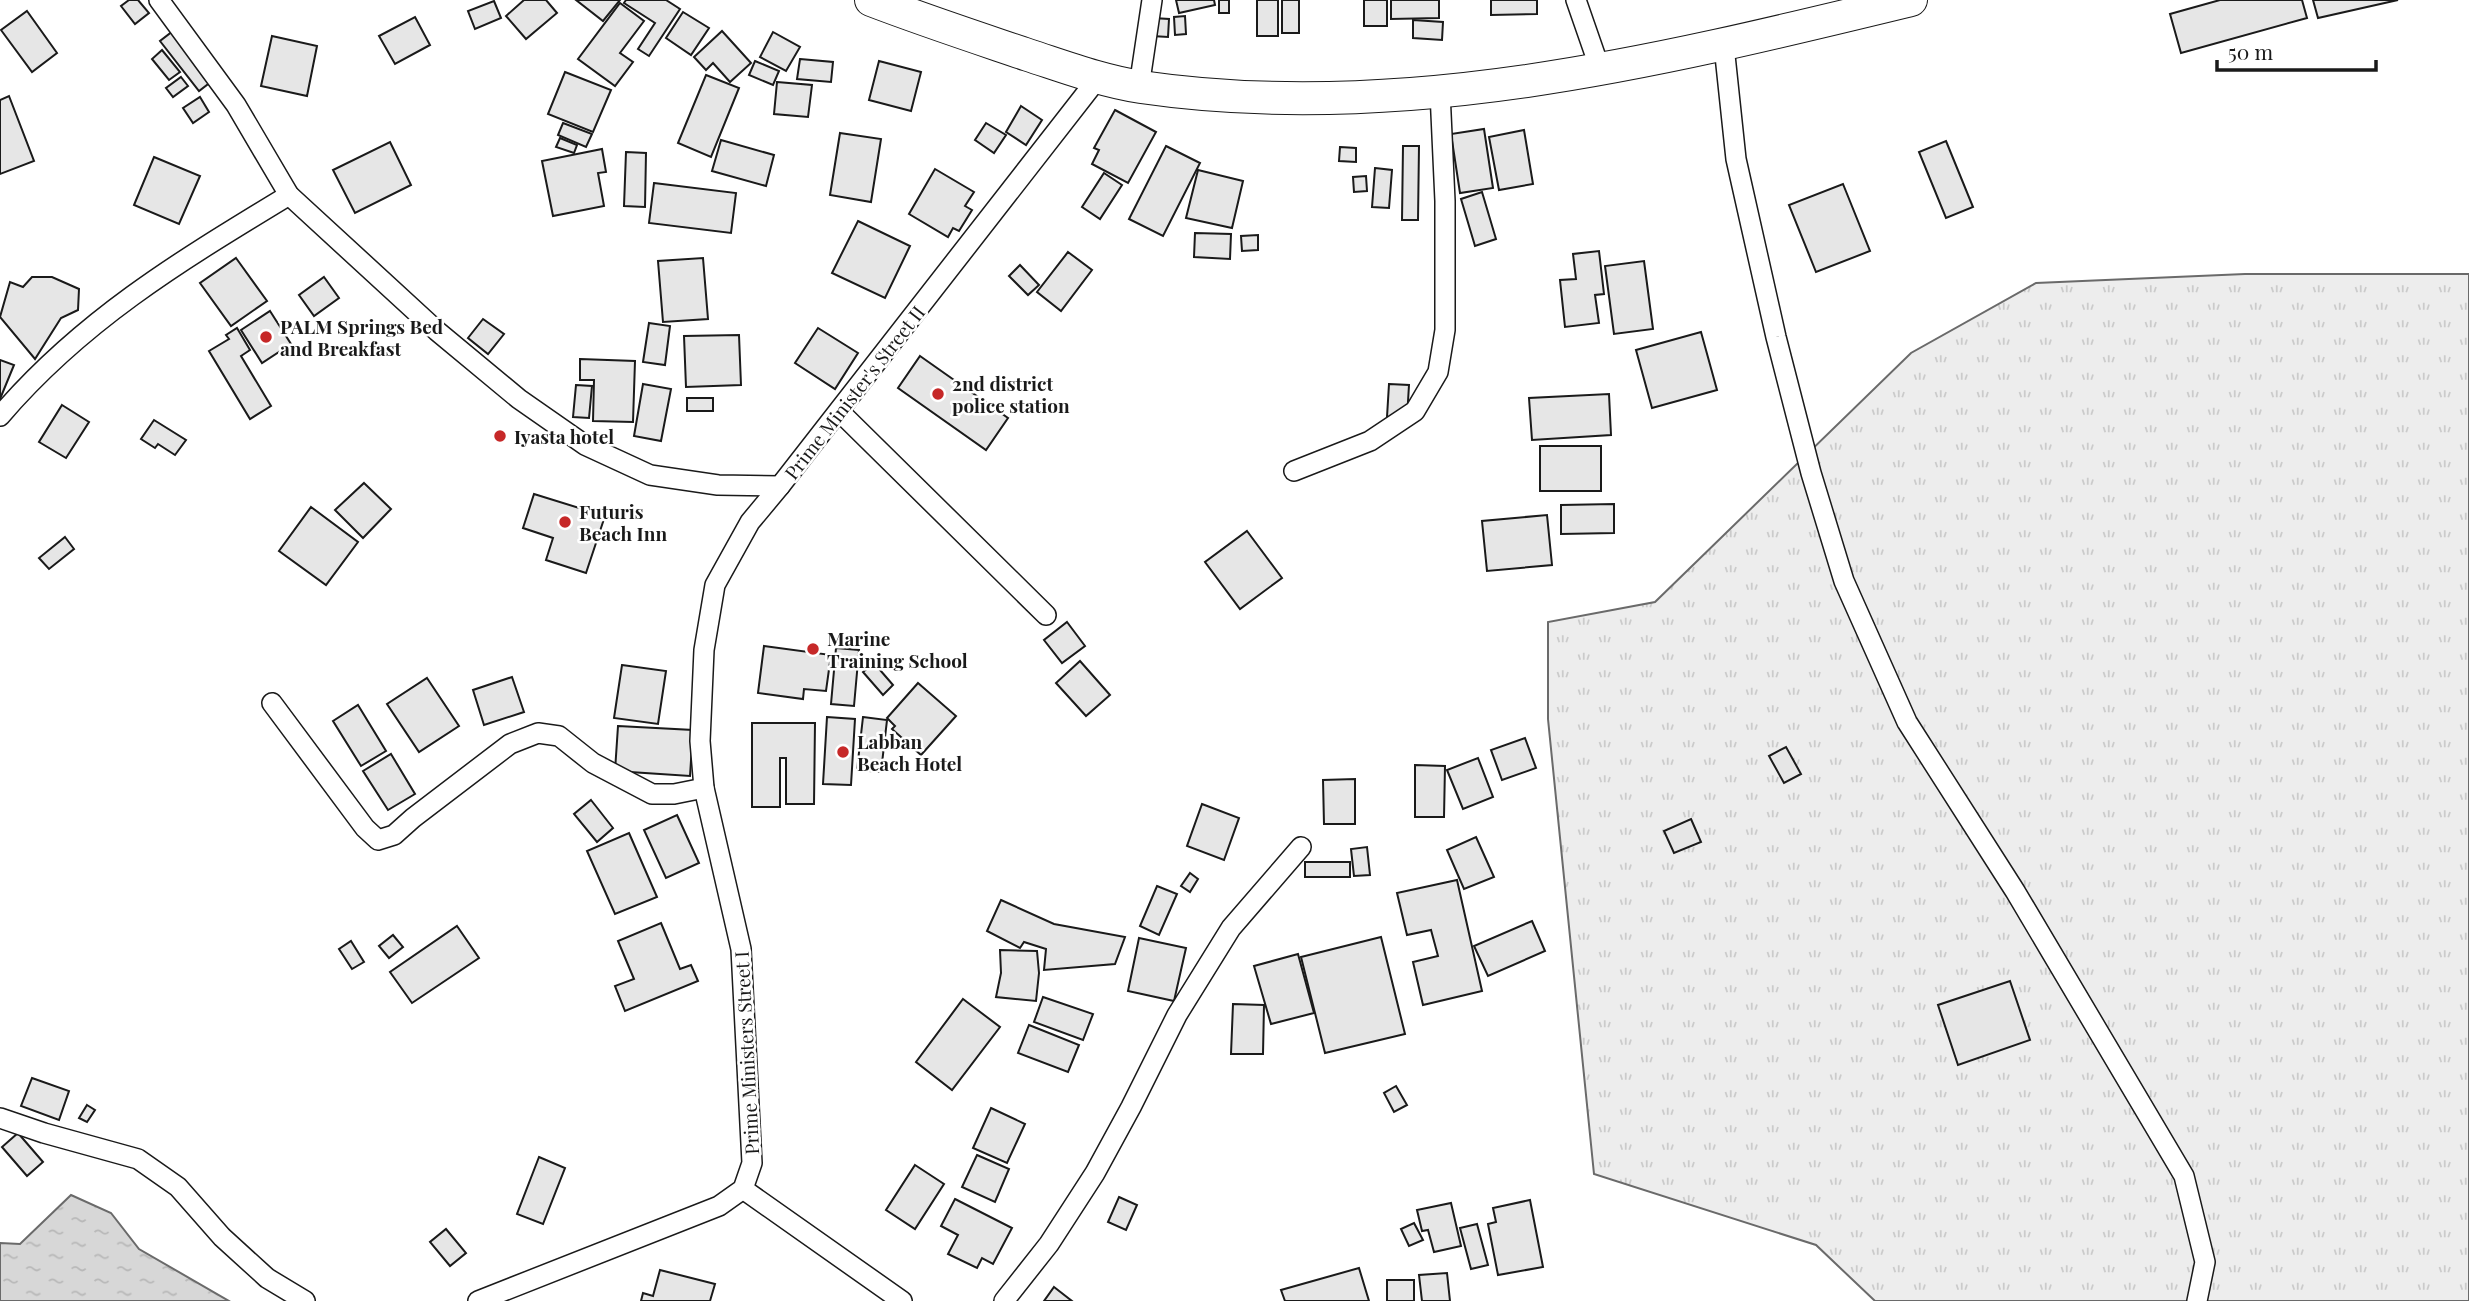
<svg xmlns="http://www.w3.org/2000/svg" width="2469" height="1301" viewBox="0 0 2469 1301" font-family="'Playfair Display',serif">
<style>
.grass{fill:url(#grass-tufts);stroke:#6a6a6a;stroke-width:2}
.water{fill:url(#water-ripples);stroke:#6a6a6a;stroke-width:2}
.building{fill:#e6e6e6;stroke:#1a1a1a;stroke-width:2}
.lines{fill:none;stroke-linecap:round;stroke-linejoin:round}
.minor-casing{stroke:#1a1a1a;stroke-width:22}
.trunk-casing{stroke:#1a1a1a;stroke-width:34}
.minor{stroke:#fff;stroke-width:19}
.trunk{stroke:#fff;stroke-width:32}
.poi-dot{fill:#c62828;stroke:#fff;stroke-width:2.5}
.labels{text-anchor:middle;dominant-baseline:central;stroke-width:5;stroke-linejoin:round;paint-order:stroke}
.poi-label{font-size:19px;font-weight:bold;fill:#1a1a1a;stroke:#fff;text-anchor:start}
.street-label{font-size:19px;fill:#1a1a1a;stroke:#fff}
</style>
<defs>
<pattern id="grass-tufts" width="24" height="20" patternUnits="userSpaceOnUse" patternTransform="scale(1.75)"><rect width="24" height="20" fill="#ededed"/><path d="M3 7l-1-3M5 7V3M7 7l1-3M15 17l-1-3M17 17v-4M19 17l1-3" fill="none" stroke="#cbcbcb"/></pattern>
<pattern id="water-ripples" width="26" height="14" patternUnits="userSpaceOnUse" patternTransform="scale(1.75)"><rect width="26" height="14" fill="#d7d7d7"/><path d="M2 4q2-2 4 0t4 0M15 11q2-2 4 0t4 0" fill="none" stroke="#b8b8b8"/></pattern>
</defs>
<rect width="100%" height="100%" fill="#fff"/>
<path class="grass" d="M2245,274h224v1027h-594l-59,-56 -222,-71 -46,-455v-97l107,-20 256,-249 125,-70z"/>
<path class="water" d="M71,1195l40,18 28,36 90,52h-229v-58l20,1z"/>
<g class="building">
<path d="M129,0h9l11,13 -14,11 -14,-18z"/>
<path d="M524,0h22l11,13 -31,26 -20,-23z"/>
<path d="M576,0h44l-17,21z"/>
<path d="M626,0h40l14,9 -31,47 -11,-7 17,-26 -31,-20z"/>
<path d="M1176,0h38l1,5 -36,8z"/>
<rect x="1219" y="0" width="10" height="13"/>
<rect x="1257" y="0" width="21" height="36"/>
<rect x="1282" y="0" width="17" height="33"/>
<rect x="1364" y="0" width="23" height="26"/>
<path d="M1391,0h48v18l-48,1z"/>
<path d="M1491,0h46v14l-46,1z"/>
<path d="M2220,0h82l5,18 -126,35 -11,-39z"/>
<path d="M2313,0h85l-80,18z"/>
<path d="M494,1l7,17 -26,11 -7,-18z"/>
<path d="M620,3l24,18 -24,32 13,9 -18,24 -37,-27z"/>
<path d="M27,11l30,42 -25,19 -31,-42z"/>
<path d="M683,12l26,16 -18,27 -25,-17z"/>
<path d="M1185,16l1,18 -11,1 -1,-18z"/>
<path d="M415,17l15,28 -35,19 -16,-28z"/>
<path d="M1153,18l16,1 -1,18 -16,-1z"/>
<path d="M1413,20l30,2 -1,18 -29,-2z"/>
<path d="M173,31l39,50 -13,10 -39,-50z"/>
<path d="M722,31l29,32 -21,19 -17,-19 -7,7 -12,-13z"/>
<path d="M773,32l27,15 -14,24 -26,-14z"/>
<path d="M272,36l45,10 -10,50 -46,-10z"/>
<path d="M162,50l18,22 -11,8 -17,-21z"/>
<path d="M800,59l33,3 -2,20 -34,-3z"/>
<path d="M755,61l24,10 -6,14 -24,-10z"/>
<path d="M879,61l42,11 -10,39 -42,-11z"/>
<path d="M565,72l46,18 -18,42 -45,-18z"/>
<path d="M706,75l33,13 -28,69 -33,-14z"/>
<path d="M181,77l7,9 -15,11 -7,-9z"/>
<path d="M777,82l35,3 -4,32 -34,-3z"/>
<path d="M9,96l25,65 -34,13v-74z"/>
<path d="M200,97l9,15 -16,11 -10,-15z"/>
<path d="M1021,106l21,14 -16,25 -20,-13z"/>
<path d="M1115,110l41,22 -28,51 -36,-19 7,-14 -5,-2z"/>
<path d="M563,123l29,11 -6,13 -28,-12z"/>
<path d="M986,123l20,12 -12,18 -19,-13z"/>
<path d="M1484,129l9,59 -33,5 -9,-59z"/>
<path d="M1524,130l9,54 -34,6 -10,-53z"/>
<path d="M840,133l41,6 -10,63 -41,-7z"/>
<path d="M560,138l17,7 -3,8 -18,-6z"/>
<path d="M721,140l53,15 -8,31 -54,-15z"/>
<path d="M1946,141l27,66 -27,11 -27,-66z"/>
<path d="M390,142l21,43 -56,28 -22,-43z"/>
<path d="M1166,146l34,17 -37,73 -34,-17z"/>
<path d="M1403,146h16l-1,74h-16z"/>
<path d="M1340,147l16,1v14l-17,-1z"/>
<path d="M602,149l4,23 -8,1 6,33 -51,10 -11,-55z"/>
<path d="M626,152l20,1 -1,54 -21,-1z"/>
<path d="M154,157l46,19 -21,48 -45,-19z"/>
<path d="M1375,168l17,2 -3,38 -17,-1z"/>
<path d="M935,169l39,23 -9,14 7,4 -13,21 -6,-3 -5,9 -39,-23z"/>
<path d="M1198,170l45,11 -11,47 -46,-10z"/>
<path d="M1104,173l18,12 -22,34 -18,-12z"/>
<path d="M1366,176l1,15 -13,1 -1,-15z"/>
<path d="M654,183l82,10 -5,40 -82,-10z"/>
<path d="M1843,184l27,67 -54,21 -27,-67z"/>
<path d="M1482,192l14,47 -21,7 -14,-47z"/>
<path d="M858,221l52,25 -25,52 -53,-25z"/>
<path d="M1195,233l36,1 -1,25 -36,-2z"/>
<path d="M1258,235v15l-16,1 -1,-15z"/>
<path d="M1599,251l5,43 -9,1 4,28 -34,4 -5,-47 16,-1 -3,-25z"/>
<path d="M1068,252l24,18 -31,41 -24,-19z"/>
<path d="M236,258l31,43 -36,25 -31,-43z"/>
<path d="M703,258l5,61 -45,3 -5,-61z"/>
<path d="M1644,261l9,68 -39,5 -9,-68z"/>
<path d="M1020,265l19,20 -11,10 -19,-19z"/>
<path d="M32,277h20l27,12 -1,21 -17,8 -26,41 -35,-42 10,-35 13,5z"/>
<path d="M324,277l15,21 -25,18 -15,-21z"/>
<path d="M270,311l21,33 -29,19 -21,-33z"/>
<path d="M483,319l21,15 -16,20 -20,-16z"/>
<path d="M649,323l21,3 -5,39 -22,-3z"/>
<path d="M237,328l13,22 -9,6 30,50 -21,13 -41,-68 20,-12 -3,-4z"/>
<path d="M818,328l40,25 -23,36 -40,-26z"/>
<path d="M1701,332l16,58 -65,18 -16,-58z"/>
<path d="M739,335l2,50 -55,2 -2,-51z"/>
<path d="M920,356l88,62 -22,32 -88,-62z"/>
<path d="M580,359l55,2 -2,61 -40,-1 1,-41h-14z"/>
<path d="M0,360l14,5 -14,34z"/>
<path d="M643,384l28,5 -10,52 -27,-5z"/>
<path d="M1389,384l20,1 -2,33 -20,-1z"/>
<path d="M576,385l16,1 -3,32 -16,-1z"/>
<path d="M1609,394l2,41 -79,5 -3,-42z"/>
<rect x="687" y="398" width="26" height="13"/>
<path d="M62,405l27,17 -23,36 -27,-16z"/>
<path d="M154,420l32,20 -11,15 -17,-11 -3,4 -14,-9z"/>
<rect x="1540" y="446" width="61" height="45"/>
<path d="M364,483l27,26 -28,29 -28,-28z"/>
<path d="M534,494l71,22 -19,57 -40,-13 7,-22 -30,-10z"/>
<path d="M1614,504v29l-53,1v-29z"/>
<path d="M311,507l47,35 -32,43 -47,-34z"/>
<path d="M1547,515l5,50 -65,6 -5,-50z"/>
<path d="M1247,531l35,47 -42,31 -35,-47z"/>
<path d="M65,537l9,12 -25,20 -10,-11z"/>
<path d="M1067,622l18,24 -23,17 -18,-23z"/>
<path d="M764,646l67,9 -5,36 -22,-2 -1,10 -45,-6z"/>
<path d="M836,648l23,2 -5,56 -23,-2z"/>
<path d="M1080,661l30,34 -24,21 -30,-33z"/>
<path d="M874,663l19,22 -10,10 -20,-23z"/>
<path d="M622,665l44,6 -8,53 -44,-6z"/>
<path d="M512,677l12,35 -40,13 -11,-35z"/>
<path d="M427,678l32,48 -40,26 -32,-48z"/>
<path d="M918,683l38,33 -35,39 -29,-26 3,-3 -8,-8z"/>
<path d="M358,705l28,46 -25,15 -28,-45z"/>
<path d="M827,717l28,2 -4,66 -28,-1z"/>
<path d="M863,717l24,3 -6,52 -24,-2z"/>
<path d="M752,723h63l-1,81h-28v-46h-6v49h-28z"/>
<path d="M618,726l75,4 -3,46 -75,-5z"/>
<path d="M1525,738l11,30 -34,12 -11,-30z"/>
<path d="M1786,747l15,27 -17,9 -15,-27z"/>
<path d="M391,754l24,40 -27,16 -25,-39z"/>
<path d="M1478,758l15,39 -30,12 -16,-39z"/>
<path d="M1415,765l30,1 -1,51h-29z"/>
<path d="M1355,779v45h-31l-1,-44z"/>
<path d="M591,800l22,28 -16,14 -23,-28z"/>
<path d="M1202,804l37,14 -15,42 -37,-14z"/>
<path d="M677,815l22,48 -33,15 -22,-48z"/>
<path d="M1691,819l10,23 -27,11 -10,-22z"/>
<path d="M629,833l28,64 -42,17 -28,-63z"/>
<path d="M1476,837l18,40 -30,12 -17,-39z"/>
<path d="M1367,847l3,28 -16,1 -3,-27z"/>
<rect x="1305" y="862" width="45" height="15"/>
<path d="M1190,873l8,6 -8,13 -9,-6z"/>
<path d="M1457,880l25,111 -59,14 -10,-43 25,-6 -7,-26 -24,5 -10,-42z"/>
<path d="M1157,886l20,8 -18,41 -19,-9z"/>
<path d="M1001,900l53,24 71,13 -10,27 -71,6 2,-21 -22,-7 -4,6 -33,-17z"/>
<path d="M1532,921l13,30 -57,25 -14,-30z"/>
<path d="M661,923l19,46 11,-4 7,16 -73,30 -10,-25 19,-7 -16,-38z"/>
<path d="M457,926l22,32 -67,45 -22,-31z"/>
<path d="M393,935l10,12 -14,11 -10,-12z"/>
<path d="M1381,937l24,97 -80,19 -24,-96z"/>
<path d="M1139,938l47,10 -12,53 -46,-10z"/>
<path d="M351,941l13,21 -12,7 -13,-20z"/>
<path d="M1000,950l37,1 2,22 -3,28 -40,-4 5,-24z"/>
<path d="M1298,954l16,59 -43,11 -17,-58z"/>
<path d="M2010,981l20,59 -72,25 -20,-60z"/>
<path d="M1043,997l50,17 -10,26 -49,-18z"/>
<path d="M963,999l37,28 -48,63 -36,-28z"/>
<path d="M1233,1004l31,1 -1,49h-32z"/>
<path d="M1029,1025l50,20 -11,27 -50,-19z"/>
<path d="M32,1078l37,13 -10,29 -38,-14z"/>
<path d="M1396,1086l11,19 -13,7 -10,-19z"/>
<path d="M87,1105l8,5 -8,12 -8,-4z"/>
<path d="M991,1108l34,16 -18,39 -34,-15z"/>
<path d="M18,1133l25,29 -16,14 -25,-29z"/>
<path d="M977,1155l32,14 -14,33 -33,-15z"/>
<path d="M539,1157l26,11 -22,56 -26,-10z"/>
<path d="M915,1165l29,19 -29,45 -29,-19z"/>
<path d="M1119,1197l18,8 -11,25 -18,-8z"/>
<path d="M955,1199l57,29 -19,36 -11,-6 -5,10 -29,-14 10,-19 -17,-9z"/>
<path d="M1530,1200l13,67 -45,8 -10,-51 8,-2 -3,-14z"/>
<path d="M1451,1203l10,43 -27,6 -6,-22 -6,1 -5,-21z"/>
<path d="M1414,1223l9,17 -14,6 -8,-17z"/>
<path d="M1477,1224l11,41 -17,4 -11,-41z"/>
<path d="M446,1229l20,24 -16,13 -20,-24z"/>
<path d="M1359,1268l10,33h-84l-4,-11z"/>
<path d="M660,1270l55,14 -5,17h-69l2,-8 10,3z"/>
<path d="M1447,1273l3,28h-28l-3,-26z"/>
<rect x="1387" y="1280" width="27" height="21"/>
<path d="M1054,1287l18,14h-28z"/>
</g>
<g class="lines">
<defs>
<g id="minor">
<path d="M159,0l77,105 53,90 148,136 82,68 66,46 65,30 68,10 62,1 318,-408"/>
<path d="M1576,0l24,69"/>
<path d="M1724,46l12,113 40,178 35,136 33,108 63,141 108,169 169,285 21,86 -8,39"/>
<path d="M1139,87l13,-87"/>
<path d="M840,412l206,203"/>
<path d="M0,416c83,-97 182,-156 289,-221"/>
<path d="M1294,471l76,-30 45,-30 23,-39 7,-42v-129l-5,-109"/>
<path d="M272,703l93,125 13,12 16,-5 19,-17 97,-74 28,-11 21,3 34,27 59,31h22l30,-6"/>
<path d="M0,1118l44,15 94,26 40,28 44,50 45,41 38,23"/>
<path d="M743,1189l159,112"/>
<path d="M478,1301l241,-95 24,-17 9,-26 -11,-214 -37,-161 -4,-47 4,-91 11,-65 35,-63 30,-36"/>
<path d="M1004,1301l45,-57 46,-71 36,-66 46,-92 54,-87 70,-81"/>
</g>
<path id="trunk" d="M871,0c52,20 104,37 157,55 37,12 74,26 113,32 259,38 519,-26 770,-87"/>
</defs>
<use href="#minor" class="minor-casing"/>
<use href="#trunk" class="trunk-casing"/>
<use href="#minor" class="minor"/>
<use href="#trunk" class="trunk"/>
</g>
<g class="poi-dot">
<circle cx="266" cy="337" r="7"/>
<circle cx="938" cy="394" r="7"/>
<circle cx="500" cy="436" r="7"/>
<circle cx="565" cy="522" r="7"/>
<circle cx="813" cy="649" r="7"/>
<circle cx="843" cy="752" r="7"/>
</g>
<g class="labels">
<g class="poi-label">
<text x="280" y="326">PALM Springs Bed<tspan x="280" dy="22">and Breakfast</tspan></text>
<text x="952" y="383">2nd district<tspan x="952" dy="22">police station</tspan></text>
<text x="514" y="436">Iyasta hotel</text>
<text x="579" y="511">Futuris<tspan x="579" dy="22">Beach Inn</tspan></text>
<text x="827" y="638">Marine<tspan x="827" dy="22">Training School</tspan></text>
<text x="857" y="741">Labban<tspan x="857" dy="22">Beach Hotel</tspan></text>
</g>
<g class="street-label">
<text transform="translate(854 392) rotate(-52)">Prime Minister's Street II</text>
<text transform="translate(746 1053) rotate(-93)">Prime Ministers Street I</text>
</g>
</g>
<path d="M2217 60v10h159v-10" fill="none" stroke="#1a1a1a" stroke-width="3.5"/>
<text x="2228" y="60" font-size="21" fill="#1a1a1a" stroke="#ffffff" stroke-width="5" paint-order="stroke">50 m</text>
</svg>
